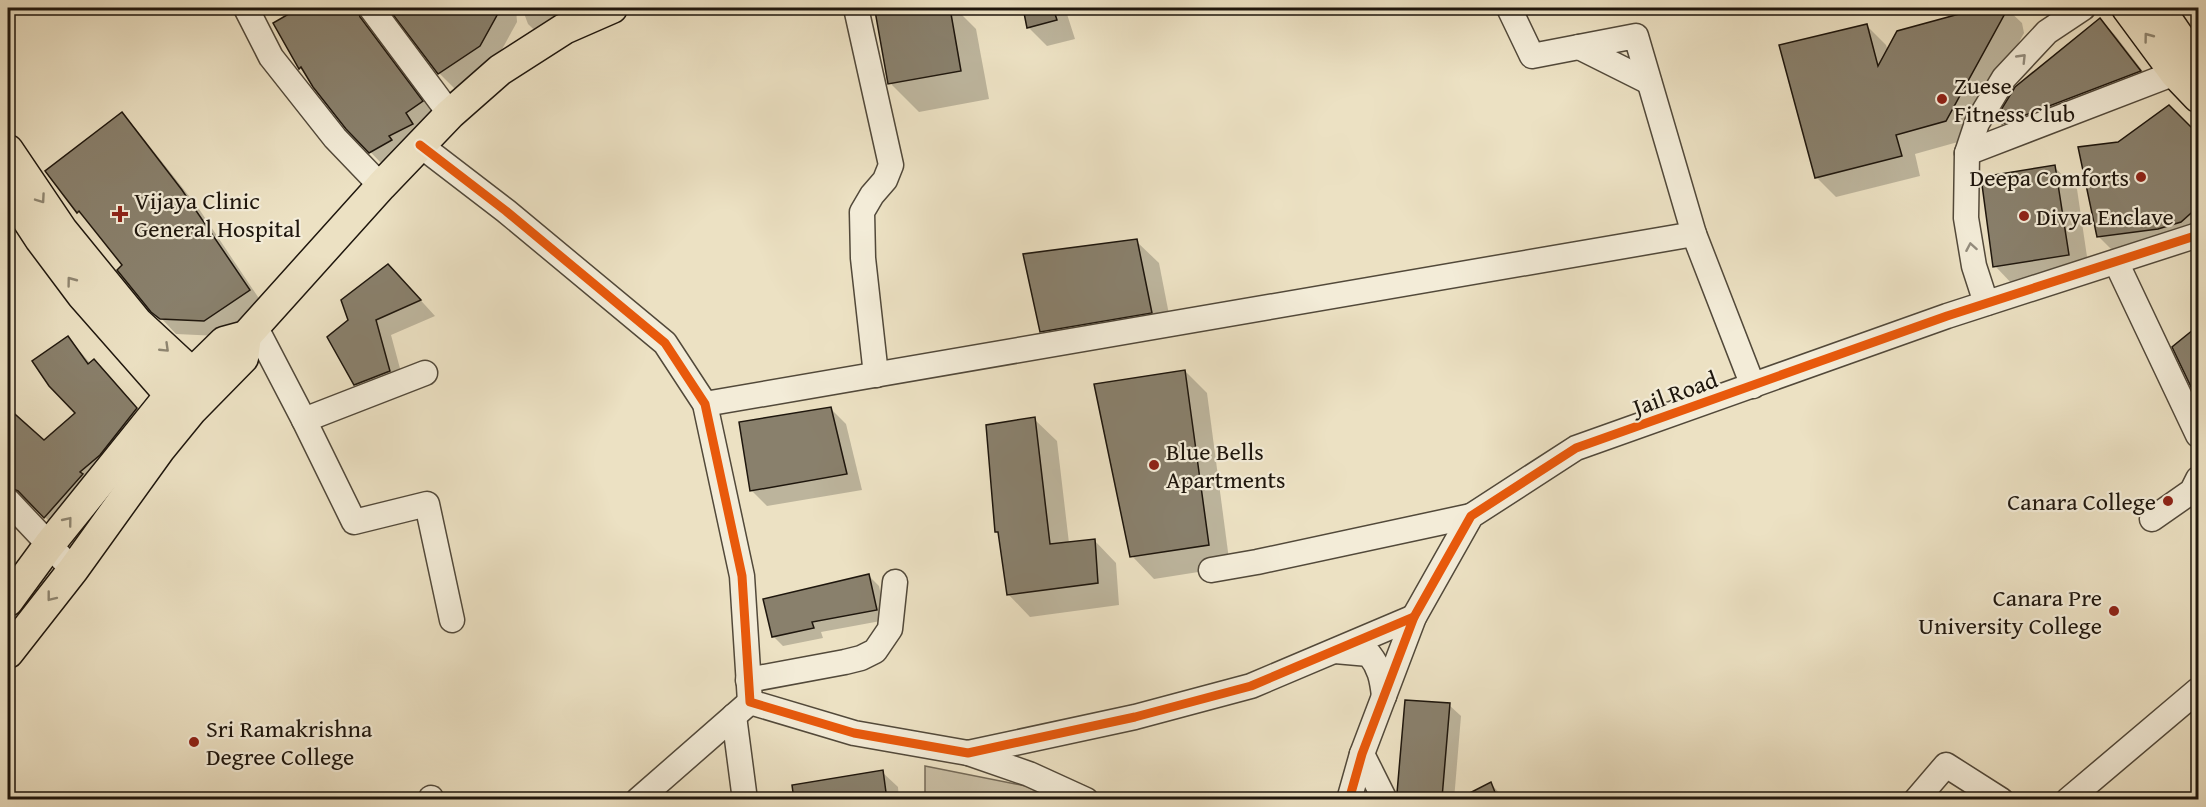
<svg xmlns="http://www.w3.org/2000/svg" width="2206" height="807" viewBox="0 0 2206 807" font-family="'Gentium Book Plus',serif">
<style>
.green{fill:#c9bea4;stroke:#746a58;stroke-width:1.5}
.shadow{fill:#0003}
.building{fill:#89806c;stroke:#1e160d;stroke-width:1.5}
.lines{fill:none;stroke-linecap:round;stroke-linejoin:round}
.minor-casing{stroke:#52493a;stroke-width:27}
.major-casing{stroke:#1e160d;stroke-width:33}
.minor{stroke:#f3ecd8;stroke-width:24}
.major{stroke:#ece1c3;stroke-width:30}
.cycleway-casing{stroke:#f3ecd8;stroke-width:13}
.cycleway{stroke:#e8590c;stroke-width:9}
.oneway{stroke:#8f8671}
.oneway2{stroke:#938c7d}
.poi-dot{fill:#8f2418;stroke:#f3ecd8;stroke-width:2}
.labels{text-anchor:middle;dominant-baseline:central;stroke-width:4.5;stroke-linejoin:round;paint-order:stroke}
.poi-label{font-size:24px;fill:#1e160d;stroke:#f3ecd8;text-anchor:start}
.street-label{font-size:24px;fill:#1e160d;stroke:#f3ecd8}
</style>
<rect width="100%" height="100%" fill="#ece1c3"/>
<filter id="stains"><feTurbulence type="fractalNoise" baseFrequency=".00333" numOctaves="4"/><feColorMatrix values="0 0 0 0 .2 0 0 0 0 .09 0 0 0 0 .02 0 0 0 .5 -.17"/></filter>
<radialGradient id="worn" r=".72"><stop offset=".6" stop-color="#630" stop-opacity="0"/><stop offset="1" stop-color="#630" stop-opacity=".3"/></radialGradient>
<path class="green" d="M925,766l111,22 14,11h-125z"/>
<g class="shadow">
<path d="M303,8h64l7,25 62,83 -51,51 -38,-39 -47,-60v-59z"/>
<path d="M390,8h126l1,14 -22,40 -40,27 -16,-16z"/>
<path d="M522,8h89l-67,31 -16,-15z"/>
<path d="M903,8h52l21,21 13,70 -70,13 -29,-29 -13,-71z"/>
<path d="M1025,8h55l-14,3 9,28 -28,7 -19,-19z"/>
<path d="M1987,8h19l16,15 2,10 -59,107 -50,14 5,22 -84,21 -20,-20 50,-152 20,20 2,6 10,-19z"/>
<path d="M2100,20l15,15 40,52 -136,52 -21,-21z"/>
<path d="M121,114l15,15 61,77 67,100 -45,30 -43,-2 -15,-16 -37,-53 -30,-38 -16,-15z"/>
<path d="M2198,137v98l-84,17 -16,-16z"/>
<path d="M2054,167l23,22 13,88 -73,12 -22,-23z"/>
<path d="M1136,241l23,22 14,72 -109,18 -23,-22z"/>
<path d="M404,282l31,34 -44,19 14,52 -34,13 -16,-16 -5,-64z"/>
<path d="M68,338l23,26 3,-3 14,13 42,49 -92,108 -26,-28 -6,-3 -8,1 -10,-9v-82l36,32 33,-28z"/>
<path d="M1185,371l22,22 23,174 -76,12 -22,-23z"/>
<path d="M830,408l16,16 16,66 -95,16 -16,-16z"/>
<path d="M1034,419l23,22 12,102 25,-3 22,23 3,42 -89,12 -22,-23 -8,-59 -3,-3z"/>
<path d="M869,576l10,10 7,34 -65,12 2,6 -40,8 -10,-10z"/>
<path d="M1449,705l12,11 -7,84h-49l-5,-6z"/>
<path d="M882,772l16,15 1,13h-103z"/>
<path d="M1491,784l15,16h-45z"/>
</g>
<g class="building">
<path d="M299,8h58l3,9 63,84 -17,12 7,11 -24,12 3,4 -23,13 -23,-24 -33,-42 -12,-20 -2,2 -26,-46z"/>
<path d="M388,8h113l-21,38 -42,28z"/>
<path d="M895,8h55l11,63 -73,13 -13,-73z"/>
<path d="M1023,8h30l4,12 -30,8z"/>
<path d="M1981,8h27l-62,113 -50,14 6,21 -87,22 -36,-133 88,-21 11,42 19,-35z"/>
<path d="M2100,18l41,53 -139,53 -6,-6 19,-31z"/>
<path d="M2169,105l30,30v71l-18,16 -23,7 -61,8 -19,-90 40,-5z"/>
<path d="M122,112l60,78 68,100 -46,31 -44,-2 -9,-7 -34,-42 5,-5 -43,-54 -2,2 -32,-42z"/>
<path d="M2055,165l14,90 -76,12 -12,-90z"/>
<path d="M1137,239l15,74 -112,19 -17,-78z"/>
<path d="M388,264l33,36 -45,20 14,51 -36,14 -27,-48 21,-17 -7,-20z"/>
<path d="M2199,325v74l-5,-6 -22,-46z"/>
<path d="M68,336l20,28 6,-5 43,49 -37,47 -20,17 3,2 -39,44 -26,-27 -10,-4v-79l36,32 31,-27 -26,-27 -17,-25z"/>
<path d="M1185,370l24,175 -79,12 -36,-173z"/>
<path d="M831,407l16,67 -97,17 -11,-69z"/>
<path d="M1035,417l15,127 45,-5 3,44 -91,12 -9,-63h-3l-9,-107z"/>
<path d="M869,574l8,36 -65,12 2,6 -42,9 -9,-38z"/>
<path d="M1405,700l45,3 -8,95 -44,-4 -1,-1z"/>
<path d="M883,770l4,30h-93l-2,-15z"/>
<path d="M1491,782l7,18h-42z"/>
</g>
<g class="lines">
<defs>
<g id="minor">
<path d="M246,8l25,49 64,81 46,48"/>
<path d="M371,8l79,106"/>
<path d="M856,8l35,157 -6,15 -13,15 -10,17 1,46 13,117"/>
<path d="M1509,8l23,48 104,-20 58,198 59,152"/>
<path d="M1579,47l70,35"/>
<path d="M420,145l86,66 159,132 40,61 37,172 8,126 104,31 114,20 167,-36 116,-31 163,-69"/>
<path d="M1967,153l208,-80"/>
<path d="M2116,262l82,173"/>
<path d="M1986,303l-12,-37 -8,-48 1,-65 10,-30 27,-45 43,-46 36,-24"/>
<path d="M255,326l49,94 50,102 73,-18 25,116"/>
<path d="M705,404l989,-170"/>
<path d="M304,420l121,-47"/>
<path d="M8,501l65,69"/>
<path d="M2152,519l40,-28 6,-12"/>
<path d="M1211,570l46,-8 214,-46"/>
<path d="M1335,651l34,3c11,14 13,25 15,42"/>
<path d="M748,680l97,-18 16,-4 14,-7 15,-22 5,-47"/>
<path d="M734,716l11,84"/>
<path d="M968,753l61,21 57,26"/>
<path d="M1362,754l23,46"/>
<path d="M431,798l1,2"/>
<path d="M638,800l112,-98"/>
<path d="M1349,800l13,-46 52,-137 57,-101 105,-68 371,-132 251,-81"/>
<path d="M1916,800l30,-35 55,35"/>
<path d="M2068,800l130,-110"/>
</g>
<g id="major">
<path d="M2127,8l48,65 23,24"/>
<path d="M2159,8l39,57"/>
<path d="M8,150l54,80 75,92 69,64"/>
<path d="M8,190l32,49 42,56 88,100 16,12"/>
<path d="M8,601l41,-56 121,-150 54,-53 22,-6 135,-150 69,-72 50,-44 64,-41 48,-21"/>
<path d="M8,653l65,-83 87,-121 31,-38 52,-53 3,-22"/>
</g>
</defs>
<use href="#minor" class="minor-casing"/>
<use href="#major" class="major-casing"/>
<use href="#minor" class="minor"/>
<use href="#major" class="major"/>
<defs>
<g id="cycleway">
<path d="M420,145l86,66 159,132 40,61 37,172 8,126 104,31 114,20 167,-36 116,-31 163,-69"/>
<path d="M1349,800l13,-46 52,-137 57,-101 105,-68 371,-132 251,-81"/>
</g>
</defs>
<use href="#cycleway" class="cycleway-casing"/>
<use href="#cycleway" class="cycleway"/>
</g>
<defs><path id="oneway-chevron" d="M-2-3.5L2.5 0L-2 3.5" fill="none" stroke-width="1.6" stroke-linecap="round" stroke-linejoin="round" transform="scale(1.5)"/></defs>
<g class="oneway">
<use href="#oneway-chevron" transform="translate(2148 37) rotate(-127)"/>
<use href="#oneway-chevron" transform="translate(41 199) rotate(55)"/>
<use href="#oneway-chevron" transform="translate(71 281) rotate(-127)"/>
<use href="#oneway-chevron" transform="translate(165 348) rotate(44)"/>
<use href="#oneway-chevron" transform="translate(68 521) rotate(-51)"/>
<use href="#oneway-chevron" transform="translate(51 597) rotate(128)"/>
</g>
<g class="oneway2">
<use href="#oneway-chevron" transform="translate(2022 58) rotate(-46)"/>
<use href="#oneway-chevron" transform="translate(1971 247) rotate(-100)"/>
</g>
<g class="poi-dot">
<circle cx="1942" cy="99" r="6"/>
<circle cx="2141" cy="177" r="6"/>
<path d="M117 205h6v6h6v6h-6v6h-6v-6h-6v-6h6z"/>
<circle cx="2024" cy="216" r="6"/>
<circle cx="1154" cy="465" r="6"/>
<circle cx="2168" cy="501" r="6"/>
<circle cx="2114" cy="611" r="6"/>
<circle cx="194" cy="742" r="6"/>
</g>
<g class="labels">
<g class="poi-label">
<text x="1954" y="85">Zuese<tspan x="1954" dy="28">Fitness Club</tspan></text>
<text x="2129" y="177" text-anchor="end">Deepa Comforts</text>
<text x="134" y="200">Vijaya Clinic<tspan x="134" dy="28">General Hospital</tspan></text>
<text x="2036" y="216">Divya Enclave</text>
<text x="1166" y="451">Blue Bells<tspan x="1166" dy="28">Apartments</tspan></text>
<text x="2156" y="501" text-anchor="end">Canara College</text>
<text x="2102" y="597" text-anchor="end">Canara Pre<tspan x="2102" dy="28">University College</tspan></text>
<text x="206" y="728">Sri Ramakrishna<tspan x="206" dy="28">Degree College</tspan></text>
</g>
<g class="street-label">
<text transform="translate(1675 393) rotate(-20)">Jail Road</text>
</g>
</g>
<rect width="2206" height="807" fill="none" stroke="#ece1c3" stroke-width="30"/>
<rect x="9" y="9" width="2188" height="789" fill="none" stroke="#1e160d" stroke-width="3"/>
<rect x="15" y="15" width="2176" height="777" fill="none" stroke="#1e160d" stroke-width="1.5"/>
<rect width="100%" height="100%" filter="url(#stains)"/>
<rect width="100%" height="100%" fill="url(#worn)"/>
</svg>
